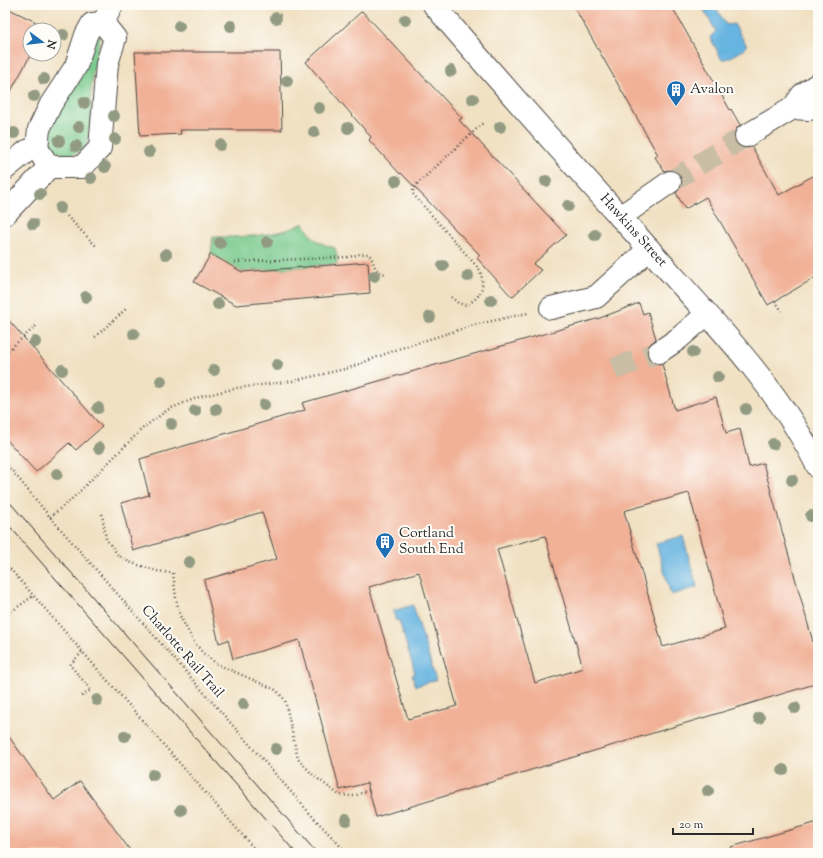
<svg xmlns="http://www.w3.org/2000/svg" width="823" height="858" viewBox="0 0 823 858" font-family="'Sorts Mill Goudy',serif">
<style>
.green{fill:#76c88a;stroke:#507a5a}
.water{fill:#66b4e0;stroke:#487086}
.building{fill:#f1b197;fill-rule:evenodd}
.lines{fill:none;stroke-linecap:round;stroke-linejoin:round}
.minor-tunnel{stroke:#c9bda5;stroke-width:22;stroke-dasharray:22 11;stroke-linecap:butt}
.minor-casing{stroke:#494642;stroke-width:24}
.path{stroke:#494642;stroke-width:2.5;stroke-dasharray:1 3;stroke-linecap:butt}
.minor{stroke:#fff;stroke-width:22}
.tram{stroke:#2b2b2b;stroke-width:1}
.tree{fill:#929b82}
.labels{text-anchor:middle;dominant-baseline:central;stroke-width:4;stroke-linejoin:round;paint-order:stroke}
.poi-label{font-size:14px;fill:#2b2b2b;stroke:#fdfcf7;text-anchor:start}
.street-label{font-size:14px;fill:#2b2b2b;stroke:#fdfcf7}
</style>
<rect width="100%" height="100%" fill="#fdfcf7"/>
<filter id="ink" filterUnits="userSpaceOnUse"><feTurbulence type="fractalNoise" baseFrequency=".025" numOctaves="2"/><feDisplacementMap in="SourceGraphic" scale="8" xChannelSelector="R" yChannelSelector="G"/><feConvolveMatrix kernelMatrix="1 2 1 2 8 2 1 2 1" color-interpolation-filters="sRGB"/></filter>
<filter id="wash" filterUnits="userSpaceOnUse"><feTurbulence type="fractalNoise" baseFrequency=".012" numOctaves="4" result="noise"/><feDisplacementMap in="SourceGraphic" scale="16" xChannelSelector="R" yChannelSelector="G"/><feGaussianBlur stdDeviation="0.9" result="paint"/><feColorMatrix in="noise" values="0 0 0 0 0 0 0 0 0 0 0 0 0 0 0 0 0 1.4 0 .05"/><feComposite in="paint" operator="in"/></filter>
<g filter="url(#wash)">
<rect width="100%" height="100%" fill="#f1e1c3"/>
<g class="green">
<path d="M94,33l7,2c-4,18 -8,36 -10,54 -2,19 9,60 -19,65 -11,2 -17,-3 -23,-11l2,-21z"/>
<path d="M304,223c8,16 13,20 31,25l2,8v8l-107,9 3,-6 -22,-13 2,-17c30,0 63,0 91,-14z"/>
</g>
<g class="water">
<path d="M701,5h15l-1,1 11,19 8,-1 13,22c-7,7 -15,11 -25,14l-12,-23 6,-6z"/>
<path d="M683,536l14,51 -26,8 -15,-52z"/>
<path d="M413,605l23,75 -20,6 -4,-11 3,-2 -16,-53 -3,1 -3,-10z"/>
</g>
<g id="blocks">
<g class="building">
<path d="M573,5h98l59,105 1,-1 9,16 -5,5 -1,7 1,5 5,5 7,1 5,-1 27,48 39,-22v103l-50,29 -62,-108 -21,12 -9,-16 5,-6 1,-6 -2,-6 -5,-4 -6,-1 -5,1 -9,-14 3,-2z"/>
<path d="M5,7l41,20 -1,3h-15v24h1l-26,48z"/>
<path d="M362,11l100,107 -3,2 107,115 -33,29 8,6 -29,27 -35,-39 3,-3 -79,-82 -1,1 -31,-34 2,-3 -65,-75z"/>
<path d="M135,52h145l2,78h-102l1,4 -41,2z"/>
<path d="M211,254l31,18 126,-10 2,31 -134,12 -42,-23z"/>
<path d="M639,303l4,11 5,-2 8,27 -8,7 -1,7 2,6 4,4 9,1 13,46 41,-13 10,36 14,-4 9,38 14,-4 55,197v23l-442,134 -9,-34 -27,7 -41,-150 -66,19 -5,-19 -9,3 -15,-63 73,-21 -15,-47 -129,39 -12,-48 28,-8 -9,-36 165,-49 -3,-7 298,-85zM689,493l36,136 -62,18 -39,-136zM545,536l38,132 -48,15 -38,-134zM419,572l38,134 -49,13 -39,-132z"/>
<path d="M5,316l97,111 -26,23 -7,-7 -33,29 -31,-34z"/>
<path d="M5,731l49,69 26,-19 52,72h-127z"/>
<path d="M818,822v31h-86l-1,-6z"/>
</g>
</g>
</g>
<g filter="url(#ink)">
<use href="#blocks" fill-opacity="0" stroke="#494642" stroke-width="1"/>
<g class="lines">
<g class="minor-tunnel">
<path d="M670,182l76,-46"/>
<path d="M614,369l45,-17"/>
</g>
<defs>
<g id="minor">
<path id="s1" d="M434,5c70,83 143,164 216,245 61,69 127,135 168,217"/>
<path d="M103,23l12,15 -8,26 -7,84 -18,19h-33l-12,-19 2,-19 12,-25 25,-38 10,-31 6,-11z"/>
<path d="M103,23l9,-18"/>
<path d="M793,108l16,1 9,-5"/>
<path d="M746,136l47,-28 9,-13 16,-11"/>
<path d="M5,169l22,-18 10,-3"/>
<path d="M5,214l44,-47"/>
<path d="M620,217l50,-35"/>
<path d="M551,308l45,-11 53,-48"/>
<path d="M659,352l19,-13 29,-25"/>
</g>
</defs>
<use href="#minor" class="minor-casing"/>
<g class="path">
<path d="M67,216l30,31"/>
<path d="M235,262l114,-5 11,-3h9c7,10 3,17 17,20"/>
<path d="M451,297l7,6 8,2c16,-8 19,-18 14,-35l-67,-76v-3l3,-6 67,-62"/>
<path d="M775,301l7,10"/>
<path d="M95,337l32,-29"/>
<path d="M5,353l31,-27"/>
<path d="M5,462l45,55 263,300 34,36"/>
<path d="M102,514l4,25 12,16 11,7 28,9 16,2 3,25 4,18 14,26 9,11 14,11 59,26 9,10 13,59 15,16 26,20 15,1 15,-6"/>
<path d="M50,517l23,-19 71,-71 25,-18 30,-12 38,-9 56,-7 56,-13 49,-19 76,-24 54,-12"/>
<path d="M5,563l253,290"/>
<path d="M5,616l28,-20"/>
<path d="M82,696l9,-6 -21,-25 12,-13"/>
</g>
<use href="#minor" class="minor"/>
<g class="tram">
<path d="M5,497l312,356"/>
<path d="M5,521l291,332"/>
</g>
</g>
<g class="tree">
<circle cx="276" cy="18" r="6"/>
<circle cx="405" cy="20" r="6"/>
<circle cx="179" cy="26" r="6"/>
<circle cx="231" cy="26" r="6"/>
<circle cx="63" cy="35" r="6"/>
<circle cx="451" cy="71" r="6"/>
<circle cx="44" cy="79" r="6"/>
<circle cx="287" cy="81" r="6"/>
<circle cx="34" cy="96" r="6"/>
<circle cx="473" cy="99" r="6"/>
<circle cx="84" cy="103" r="6"/>
<circle cx="319" cy="108" r="6"/>
<circle cx="114" cy="116" r="6"/>
<circle cx="79" cy="127" r="6"/>
<circle cx="500" cy="127" r="6"/>
<circle cx="348" cy="128" r="6"/>
<circle cx="314" cy="132" r="6"/>
<circle cx="14" cy="133" r="6"/>
<circle cx="115" cy="139" r="6"/>
<circle cx="59" cy="141" r="6"/>
<circle cx="220" cy="145" r="6"/>
<circle cx="76" cy="146" r="6"/>
<circle cx="149" cy="152" r="6"/>
<circle cx="105" cy="167" r="6"/>
<circle cx="91" cy="178" r="6"/>
<circle cx="396" cy="181" r="6"/>
<circle cx="546" cy="181" r="6"/>
<circle cx="40" cy="194" r="6"/>
<circle cx="568" cy="206" r="6"/>
<circle cx="60" cy="208" r="6"/>
<circle cx="33" cy="224" r="6"/>
<circle cx="595" cy="235" r="6"/>
<circle cx="267" cy="242" r="6"/>
<circle cx="220" cy="243" r="6"/>
<circle cx="166" cy="254" r="6"/>
<circle cx="443" cy="266" r="6"/>
<circle cx="374" cy="276" r="6"/>
<circle cx="468" cy="276" r="6"/>
<circle cx="86" cy="297" r="6"/>
<circle cx="491" cy="300" r="6"/>
<circle cx="218" cy="304" r="6"/>
<circle cx="430" cy="317" r="6"/>
<circle cx="134" cy="334" r="6"/>
<circle cx="35" cy="342" r="6"/>
<circle cx="693" cy="352" r="6"/>
<circle cx="277" cy="365" r="6"/>
<circle cx="62" cy="370" r="6"/>
<circle cx="214" cy="370" r="6"/>
<circle cx="718" cy="377" r="6"/>
<circle cx="161" cy="381" r="6"/>
<circle cx="264" cy="405" r="6"/>
<circle cx="98" cy="408" r="6"/>
<circle cx="216" cy="409" r="6"/>
<circle cx="746" cy="409" r="6"/>
<circle cx="195" cy="411" r="6"/>
<circle cx="171" cy="424" r="6"/>
<circle cx="773" cy="444" r="6"/>
<circle cx="99" cy="448" r="6"/>
<circle cx="57" cy="474" r="6"/>
<circle cx="792" cy="480" r="6"/>
<circle cx="811" cy="516" r="6"/>
<circle cx="189" cy="562" r="6"/>
<circle cx="97" cy="700" r="6"/>
<circle cx="243" cy="704" r="6"/>
<circle cx="795" cy="708" r="6"/>
<circle cx="759" cy="718" r="6"/>
<circle cx="125" cy="736" r="6"/>
<circle cx="276" cy="749" r="6"/>
<circle cx="783" cy="770" r="6"/>
<circle cx="153" cy="775" r="6"/>
<circle cx="708" cy="791" r="6"/>
<circle cx="181" cy="810" r="6"/>
<circle cx="346" cy="820" r="6"/>
</g>
</g>
<defs>
<symbol id="building-pin" viewBox="-11 -11 22 30"><path d="M0 17L-7.5 6A9.5 9.5 0 1 1 7.5 6Z" fill="#1f6fb2" stroke="#fdfcf7"/><path d="M-4-6H4V6H1V3H-1V6H-4ZM-2.5-4.3h1.7v1.8h-1.7ZM.8-4.3h1.7v1.8H.8ZM-2.5-1h1.7V.8h-1.7ZM.8-1h1.7V.8H.8Z" fill="#fff"/></symbol>
</defs>
<g fill-rule="evenodd">
<use href="#building-pin" x="665" y="79" width="22" height="30"/>
<use href="#building-pin" x="374" y="531" width="22" height="30"/>
</g>
<g class="labels">
<g class="poi-label">
<text x="690" y="90">Avalon</text>
<text x="399" y="534">Cortland<tspan x="399" dy="16">South End</tspan></text>
</g>
<g class="street-label">
<text stroke="none"><textPath href="#s1" startOffset="301">Hawkins Street</textPath></text>
<text transform="translate(182 652) rotate(49)">Charlotte Rail Trail</text>
</g>
</g>
<rect width="823" height="858" fill="none" stroke="#fdfcf7" stroke-width="20"/>
<g transform="translate(42 42) rotate(105)"><circle r="19" fill="#fdfcf7" stroke="#a9a8a5"/>
<path d="M0-3L7 15L0 10L-7 15Z" fill="#1f6fb2"/>
<text y="-6" font-size="11" font-weight="bold" text-anchor="middle" fill="#2b2b2b">N</text>
</g>
<path d="M673 828v6h80v-6" fill="none" stroke="#2b2b2b" stroke-width="2"/>
<text x="679" y="828" font-size="12" fill="#2b2b2b" stroke="#fdfcf7" stroke-width="3" paint-order="stroke">20 m</text>
</svg>
